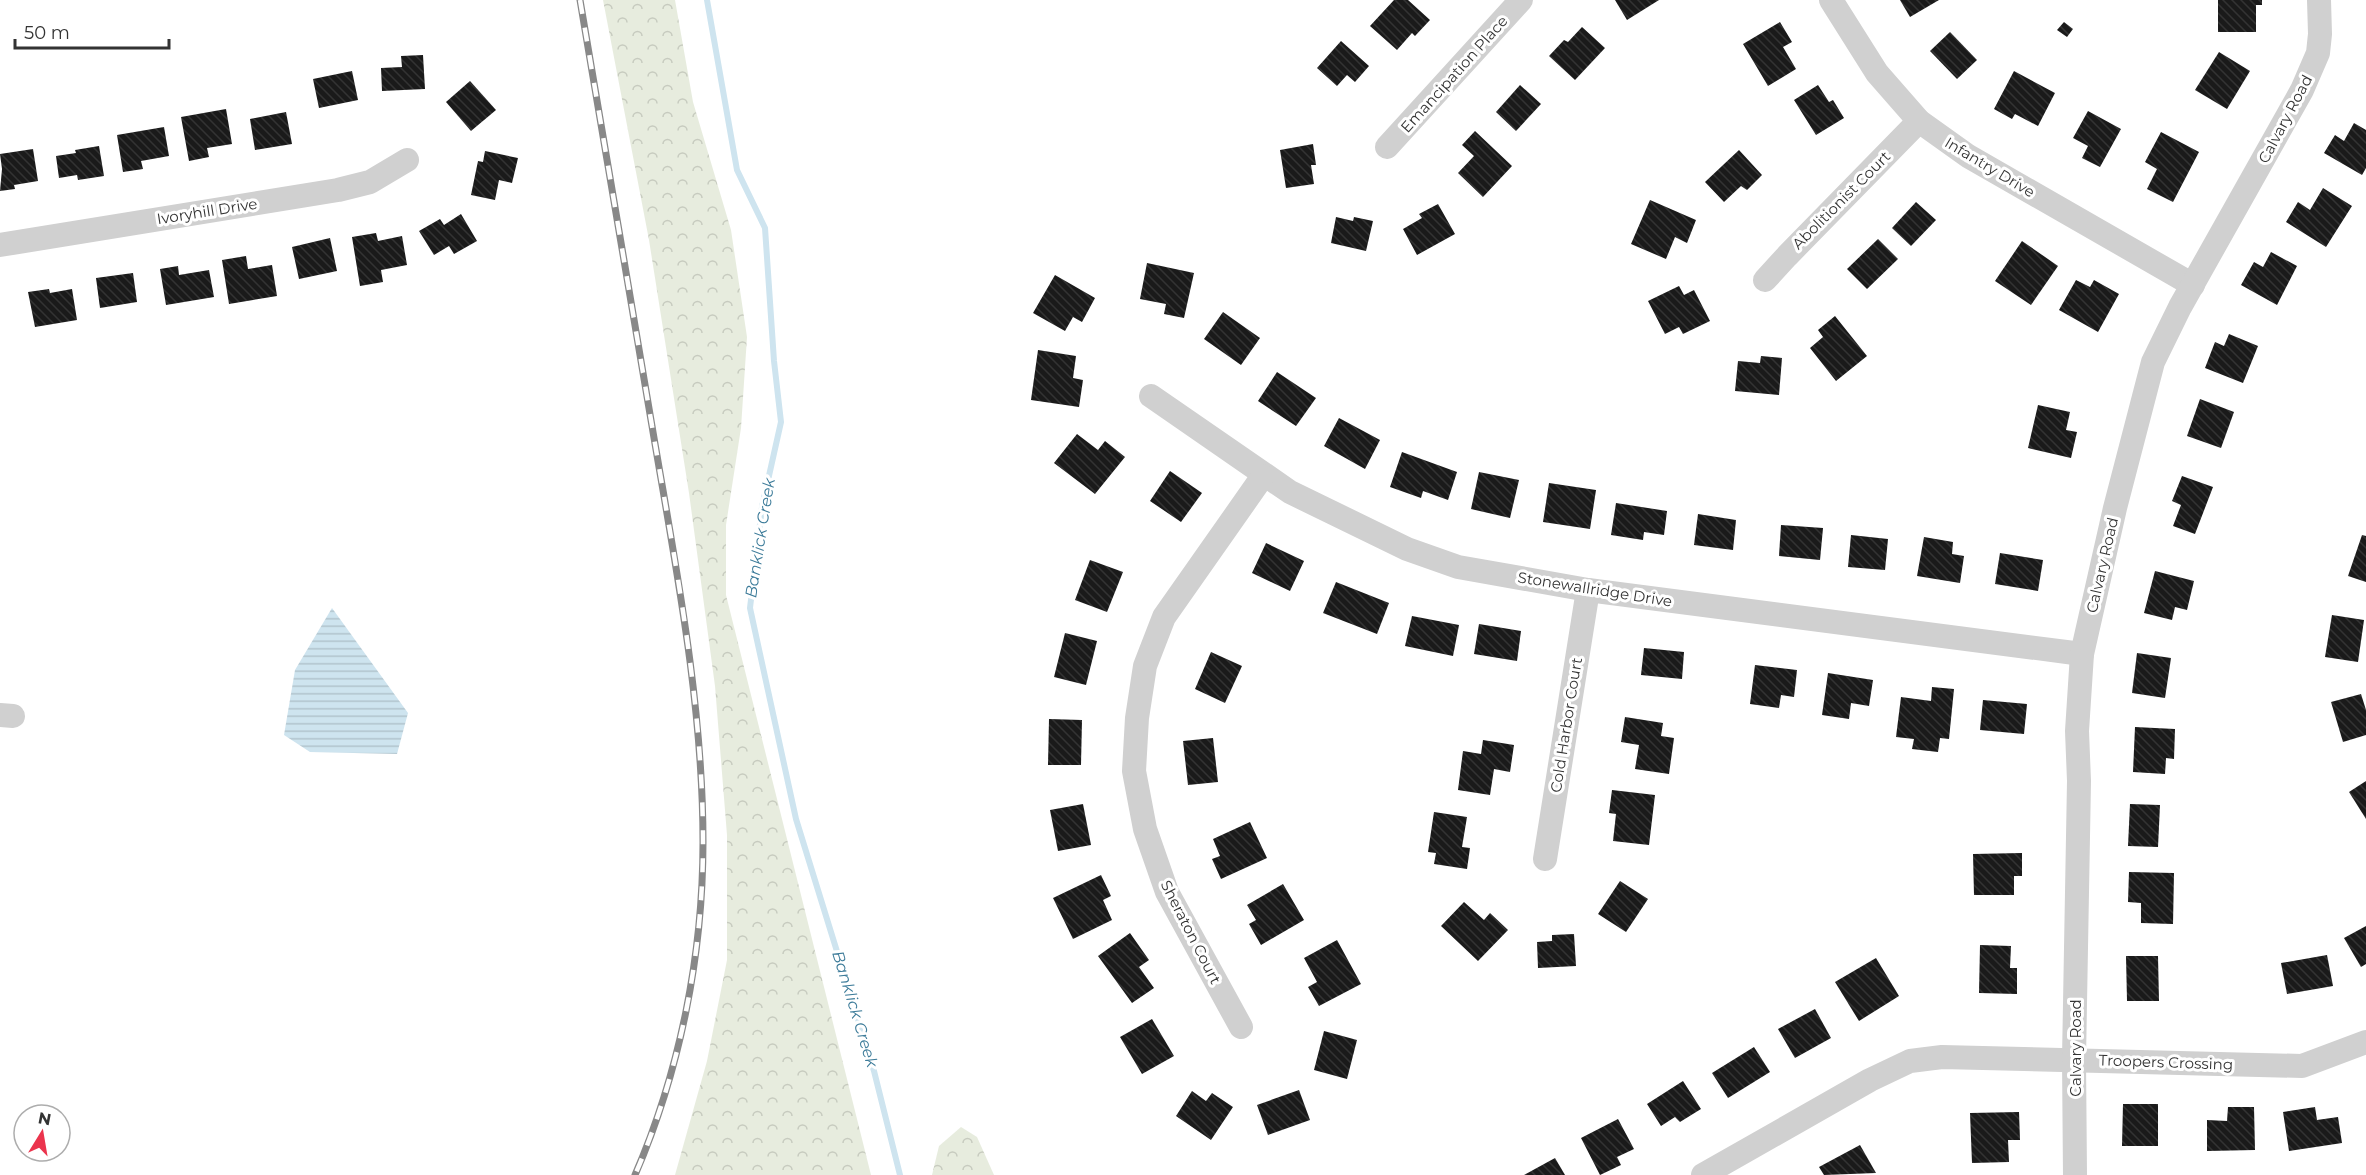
<svg xmlns="http://www.w3.org/2000/svg" width="2366" height="1175" viewBox="0 0 2366 1175" font-family="Montserrat,sans-serif">
<style>
.forest{fill:url(#forest-crowns)}
.water{fill:url(#water-rules)}
.lines{fill:none;stroke-linecap:round;stroke-linejoin:round}
.stream{stroke:#cee4ef;stroke-width:6}
.building{fill:url(#building-back-hatch)}
.minor{stroke:#d0d0d0;stroke-width:24}
.rail-casing{stroke:#888;stroke-width:7}
.rail{stroke:#fff;stroke-width:4.5;stroke-dasharray:14;stroke-linecap:butt}
.labels{text-anchor:middle;dominant-baseline:central;stroke-width:6;stroke-linejoin:round;paint-order:stroke}
.street-label{font-size:15px;fill:#333;stroke:#fff}
.water-label{font-size:16px;font-style:italic;fill:#3c7b99;stroke:#fff}
</style>
<defs>
<pattern id="forest-crowns" width="20" height="18" patternUnits="userSpaceOnUse" patternTransform="scale(1.5)"><rect width="20" height="18" fill="#e7ecde"/><path d="M2 6a3 3 0 1 1 6 0M12 15a3 3 0 1 1 6 0" fill="none" stroke="#c7cbbf"/></pattern>
<pattern id="water-rules" width="6" height="5" patternUnits="userSpaceOnUse" patternTransform="scale(1.5)"><rect width="6" height="5" fill="#cee4ef"/><path d="M0 2.5h6" fill="none" stroke="#b1c4cd"/></pattern>
<pattern id="building-back-hatch" width="6" height="6" patternUnits="userSpaceOnUse" patternTransform="scale(1.5)"><rect width="6" height="6" fill="#1a1a1a"/><path d="M-1 5l2 2M0 0l6 6M5-1l2 2" fill="none" stroke="#333"/></pattern>
</defs>
<rect width="100%" height="100%" fill="#fff"/>
<g class="forest">
<path d="M603,0h72l18,102 38,128 16,107 -6,91 -15,97v70l145,580h-196l32,-114 20,-101v-125l-12,-149 -26,-193 -40,-253z"/>
<path d="M961,1127l16,10 17,38h-62l7,-29z"/>
</g>
<path class="water" d="M332,608l76,105 -11,41 -87,-2 -26,-17 11,-65z"/>
<g class="lines">
<path class="stream" d="M707,0l30,170 28,58 9,133 7,61 -19,85 -12,101 46,211 78,252 26,104"/>
</g>
<g class="building">
<path d="M1394,0h14l22,20 -15,16 -3,-3 -15,17 -27,-24z"/>
<path d="M1615,0h44l-32,20z"/>
<path d="M1900,0h39l-29,17z"/>
<path d="M2218,0h44v5h-6v27h-38z"/>
<path d="M1780,22l12,20 -9,5 13,22 -28,17 -25,-42z"/>
<path d="M2064,22l9,7 -6,8 -10,-7z"/>
<path d="M1582,27l23,21 -30,32 -26,-24 15,-16 4,2z"/>
<path d="M1950,32l27,28 -20,19 -27,-28z"/>
<path d="M1341,41l28,25 -14,16 -8,-7 -10,11 -20,-18z"/>
<path d="M2219,52l31,19 -23,38 -32,-19z"/>
<path d="M423,55l2,34 -43,2 -1,-23 21,-1 -1,-11z"/>
<path d="M352,71l6,29 -39,8 -6,-29z"/>
<path d="M2014,71l41,22 -17,33 -23,-12 -3,5 -18,-10z"/>
<path d="M470,81l26,29 -25,21 -25,-29z"/>
<path d="M1520,85l21,19 -25,27 -20,-19z"/>
<path d="M1818,85l11,17 4,-2 11,18 -28,17 -22,-35z"/>
<path d="M226,109l6,35 -25,4 2,9 -20,4 -8,-44z"/>
<path d="M2088,111l33,18 -21,38 -18,-9 6,-12 -15,-8z"/>
<path d="M286,112l6,32 -37,6 -5,-31z"/>
<path d="M2354,123l12,7v38l-4,7 -38,-22 11,-18 9,6z"/>
<path d="M164,127l5,29 -28,5 2,8 -20,3 -6,-37z"/>
<path d="M1475,131l37,35 -29,31 -25,-24 16,-17 -12,-11z"/>
<path d="M2161,132l38,20 -26,50 -26,-13 10,-20 -12,-7z"/>
<path d="M1313,144l3,21h-5l3,19 -28,4 -6,-38z"/>
<path d="M99,146l5,30 -26,4 -1,-5 -18,3 -3,-22 20,-3 -1,-3z"/>
<path d="M33,149l5,32 -24,4 1,4 -15,2 2,-22 -2,-15z"/>
<path d="M1739,150l23,25 -15,15 -6,-4 -17,16 -19,-20z"/>
<path d="M485,151l33,7 -6,25 -13,-3 -4,20 -24,-5 7,-34 5,1z"/>
<path d="M2323,188l29,18 -26,41 -40,-25 12,-20 12,8z"/>
<path d="M1650,200l46,20 -9,23 -12,-6 -9,22 -35,-15z"/>
<path d="M1916,202l20,18 -25,26 -19,-18z"/>
<path d="M1438,204l17,30 -38,21 -14,-26 19,-11 -3,-4z"/>
<path d="M461,214l16,27 -23,13 -5,-8 -15,9 -15,-24 21,-12 4,6z"/>
<path d="M1336,217l17,4 1,-4 19,4 -7,30 -35,-8z"/>
<path d="M376,233l2,8 24,-5 5,29 -26,5 2,12 -23,4 -8,-49z"/>
<path d="M330,238l7,33 -38,8 -7,-32z"/>
<path d="M1878,239l20,20 -31,30 -20,-20z"/>
<path d="M2022,241l36,25 -27,39 -36,-24z"/>
<path d="M2271,252l26,14 -20,39 -36,-20 13,-23 9,5z"/>
<path d="M246,256l2,13 24,-4 5,31 -48,8 -7,-44z"/>
<path d="M1147,263l47,10 -10,45 -20,-4 2,-10 -26,-5z"/>
<path d="M178,266l1,9 30,-5 5,27 -48,8 -6,-36z"/>
<path d="M133,273l4,29 -37,6 -4,-30z"/>
<path d="M1055,275l40,23 -13,24 -9,-5 -8,14 -32,-18z"/>
<path d="M2076,280l14,7 4,-7 25,14 -21,38 -39,-22z"/>
<path d="M1679,286l5,9 10,-5 16,31 -27,13 -4,-7 -14,7 -17,-33z"/>
<path d="M49,289l1,4 22,-4 5,31 -42,7 -7,-35z"/>
<path d="M1223,312l37,26 -19,27 -37,-26z"/>
<path d="M1835,316l32,40 -31,25 -26,-33 13,-11 -5,-7z"/>
<path d="M2229,334l29,12 -15,37 -38,-15 10,-26 9,4z"/>
<path d="M1038,350l38,6 -3,22 10,2 -4,27 -48,-7z"/>
<path d="M1761,356l21,2 -3,37 -44,-4 3,-30 22,2z"/>
<path d="M1277,372l39,26 -20,28 -38,-25z"/>
<path d="M2200,399l34,13 -13,36 -34,-12z"/>
<path d="M2038,405l32,7 -4,18 11,2 -6,26 -43,-10z"/>
<path d="M1339,418l41,22 -15,29 -41,-23z"/>
<path d="M1077,434l21,16 7,-9 20,16 -30,37 -41,-31z"/>
<path d="M1402,452l55,20 -9,28 -25,-9 -2,7 -31,-11z"/>
<path d="M1170,471l32,22 -21,29 -31,-21z"/>
<path d="M1479,472l40,8 -9,38 -39,-9z"/>
<path d="M2182,476l31,11 -18,47 -22,-8 8,-21 -9,-4z"/>
<path d="M1549,483l47,7 -6,39 -47,-7z"/>
<path d="M1616,503l51,8 -3,24 -20,-3 -1,8 -32,-5z"/>
<path d="M1698,514l38,6 -3,30 -39,-5z"/>
<path d="M1781,525l42,3 -3,32 -41,-4z"/>
<path d="M1851,535l37,4 -3,31 -37,-3z"/>
<path d="M2362,535l4,1v46l-18,-6z"/>
<path d="M1924,537l29,5 -1,12 12,2 -4,27 -43,-7z"/>
<path d="M1266,543l38,18 -14,30 -38,-18z"/>
<path d="M2000,553l43,7 -5,31 -43,-7z"/>
<path d="M1090,560l33,12 -16,40 -32,-12z"/>
<path d="M2155,571l39,10 -7,29 -12,-3 -3,13 -28,-7z"/>
<path d="M1336,582l53,21 -12,31 -54,-21z"/>
<path d="M2332,615l32,5 -6,42 -33,-5z"/>
<path d="M1412,616l47,9 -6,31 -48,-10z"/>
<path d="M1479,624l42,7 -4,30 -43,-7z"/>
<path d="M1065,633l32,8 -11,44 -32,-8z"/>
<path d="M1644,648l40,4 -2,27 -41,-4z"/>
<path d="M1211,652l31,14 -17,37 -30,-14z"/>
<path d="M2137,653l34,5 -6,40 -33,-5z"/>
<path d="M1755,665l42,5 -3,27 -13,-2 -2,13 -29,-4z"/>
<path d="M1828,673l45,7 -4,26 -18,-3 -2,16 -27,-4z"/>
<path d="M1932,687l22,2 -5,50 -9,-1 -2,14 -26,-3 2,-10 -18,-2 5,-40 30,4z"/>
<path d="M2361,694l5,16v25l-23,7 -12,-40z"/>
<path d="M1983,700l44,4 -3,30 -44,-4z"/>
<path d="M1625,717l38,6 -2,13 13,2 -5,36 -34,-5 4,-24 -18,-3z"/>
<path d="M1049,719l33,1 -1,45h-33z"/>
<path d="M2135,727l40,2 -1,30 -8,-1 -1,16 -32,-2z"/>
<path d="M1213,738l5,44 -30,3 -5,-44z"/>
<path d="M1483,740l31,5 -4,27 -16,-3 -4,26 -32,-5 5,-39 18,3z"/>
<path d="M2366,781v38l-17,-27z"/>
<path d="M1612,790l43,5 -6,50 -36,-4 3,-27 -7,-1z"/>
<path d="M1083,804l8,41 -33,6 -8,-41z"/>
<path d="M2130,804l30,1 -2,42 -30,-1z"/>
<path d="M1434,812l33,5 -5,30 8,1 -3,21 -33,-5 2,-11 -8,-1z"/>
<path d="M1250,822l17,36 -46,21 -9,-20 8,-3 -7,-17z"/>
<path d="M2022,853v23h-8v19h-40l-1,-41z"/>
<path d="M2129,872l45,1 -1,51 -32,-1v-20l-13,-1z"/>
<path d="M1101,875l10,21 -8,4 9,20 -39,19 -20,-41z"/>
<path d="M1620,881l28,18 -22,33 -28,-18z"/>
<path d="M1283,884l21,36 -43,25 -12,-21 7,-4 -9,-15z"/>
<path d="M1464,902l20,18 6,-7 18,17 -30,31 -37,-35z"/>
<path d="M2366,926v38l-5,3 -17,-29z"/>
<path d="M1130,933l19,27 -10,7 15,21 -22,15 -34,-47z"/>
<path d="M1574,934l2,32 -38,2 -1,-26 15,-1v-6z"/>
<path d="M1337,940l24,44 -42,22 -11,-19 9,-5 -13,-24z"/>
<path d="M1980,945l31,1 -1,22h7v26l-38,-1z"/>
<path d="M2327,955l6,31 -46,8 -6,-31z"/>
<path d="M2126,956h32l1,45h-32z"/>
<path d="M1876,958l23,38 -40,25 -24,-39z"/>
<path d="M1815,1009l16,29 -36,20 -17,-29z"/>
<path d="M1152,1019l22,37 -32,18 -22,-37z"/>
<path d="M1324,1031l33,9 -10,39 -33,-9z"/>
<path d="M1754,1047l16,25 -42,26 -16,-25z"/>
<path d="M1683,1081l18,28 -21,13 -5,-5 -14,9 -14,-22z"/>
<path d="M1299,1090l11,30 -42,15 -11,-30z"/>
<path d="M1192,1091l14,10 6,-8 21,14 -22,33 -35,-24z"/>
<path d="M2123,1104h35v42h-36z"/>
<path d="M2228,1107h26l1,43 -48,1v-31l20,1z"/>
<path d="M2315,1107l2,13 21,-3 4,26 -53,8 -6,-39z"/>
<path d="M2019,1112l1,28h-12l1,22 -37,1 -2,-50z"/>
<path d="M1618,1119l16,30 -17,8 4,8 -21,10 -19,-37z"/>
<path d="M1860,1145l16,28 -52,2 -5,-8z"/>
<path d="M1555,1158l10,17h-41z"/>
</g>
<g class="lines">
<g class="minor">
<path d="M1831,0l46,73 42,48 49,35 225,129"/>
<path d="M1387,147l134,-147"/>
<path d="M0,245l338,-55 32,-8 37,-22"/>
<path d="M1765,280l22,-24 132,-135"/>
<path d="M1151,396l139,96 117,57 51,18 130,23 494,64"/>
<path d="M0,715l13,1"/>
<path d="M1545,859l43,-269"/>
<path d="M1241,1027l-74,-135 -22,-63 -11,-58 3,-53 8,-52 19,-49 99,-141"/>
<path d="M1703,1175l167,-95 40,-19 32,-4 360,9 64,-24"/>
<path d="M2075,1175l-1,-116 5,-278 -2,-50 5,-77 33,-146 38,-146 27,-55 122,-217 16,-37 2,-19 -1,-34"/>
</g>
<defs>
<path id="rail" d="M580,0c24,142 48,284 72,426 23,137 51,276 51,416 0,113 -23,229 -68,333"/>
</defs>
<use href="#rail" class="rail-casing"/>
<use href="#rail" class="rail"/>
</g>
<g class="labels">
<g class="street-label">
<text transform="translate(1454 74) rotate(-48)">Emancipation Place</text>
<text transform="translate(2285 119) rotate(-62)">Calvary Road</text>
<text transform="translate(1990 167) rotate(31)">Infantry Drive</text>
<text transform="translate(1841 200) rotate(-45)">Abolitionist Court</text>
<text transform="translate(207 211) rotate(-9)">Ivoryhill Drive</text>
<text transform="translate(2102 565) rotate(-77)">Calvary Road</text>
<text transform="translate(1595 589) rotate(9)">Stonewallridge Drive</text>
<text transform="translate(1566 725) rotate(-81)">Cold Harbor Court</text>
<text transform="translate(1191 932) rotate(63)">Sheraton Court</text>
<text transform="translate(2075 1048) rotate(-90)">Calvary Road</text>
<text transform="translate(2166 1062) rotate(2)">Troopers Crossing</text>
</g>
<g class="water-label">
<text transform="translate(760 538) rotate(-81)">Banklick Creek</text>
<text transform="translate(855 1009) rotate(73)">Banklick Creek</text>
</g>
</g>
<g transform="translate(42 1133) rotate(11)"><circle r="28" fill="#ffffff" stroke="#adadad" stroke-width="1.5"/>
<path d="M0-4.5L10 22L0 15L-10 22Z" fill="#eb344d"/>
<text y="-9" font-size="16" font-weight="bold" text-anchor="middle" fill="#333333">N</text>
</g>
<path d="M15 39v9h154v-9" fill="none" stroke="#333333" stroke-width="3"/>
<text x="24" y="39" font-size="18" fill="#333333" stroke="#ffffff" stroke-width="4.5" paint-order="stroke">50 m</text>
</svg>
